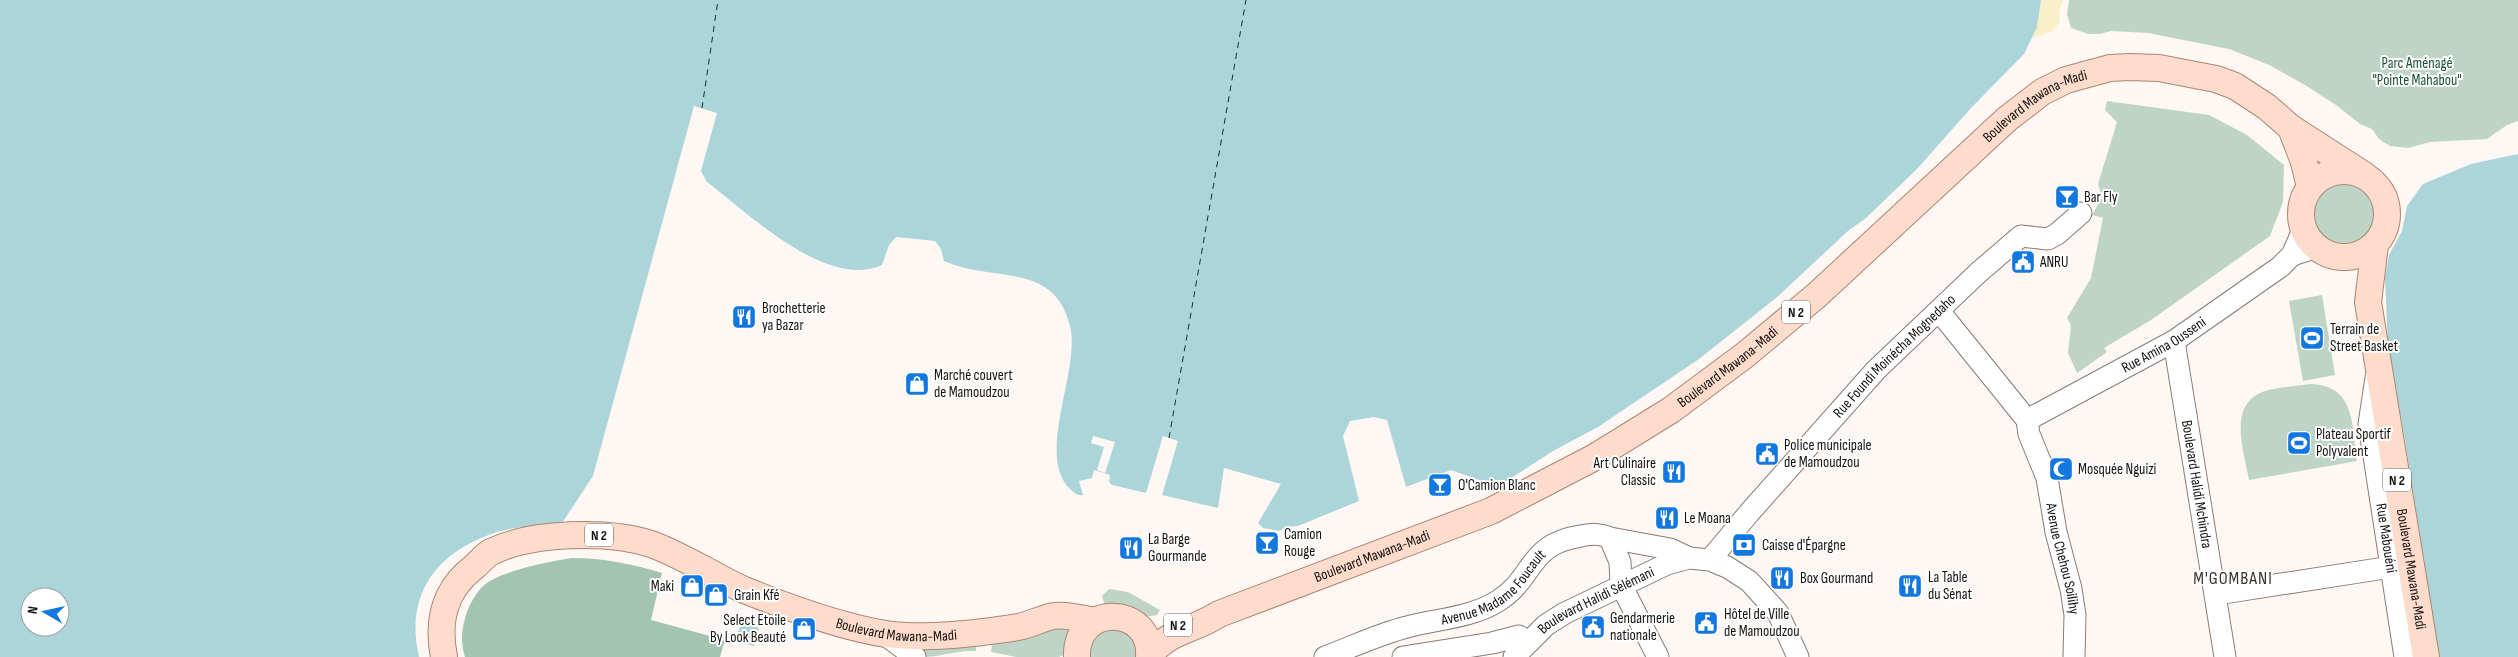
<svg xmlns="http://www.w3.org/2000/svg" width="2518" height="657" viewBox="0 0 2518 657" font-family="'Sofia Sans Condensed',sans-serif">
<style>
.green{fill:#bed4c6}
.forest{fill:#a3c4b0}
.sand{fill:#f9efc9}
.water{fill:#abd5d9;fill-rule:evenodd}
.pier{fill:#fef7f3}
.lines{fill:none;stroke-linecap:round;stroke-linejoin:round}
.ferry{stroke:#093337;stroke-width:1;stroke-dasharray:6 5;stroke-linecap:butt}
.minor-casing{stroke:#877c76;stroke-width:23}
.major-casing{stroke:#aa8673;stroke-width:28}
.minor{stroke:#fff;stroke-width:21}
.major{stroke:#fddccc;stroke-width:26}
.labels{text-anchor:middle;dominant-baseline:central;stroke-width:4;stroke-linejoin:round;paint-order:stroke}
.shield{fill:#fff;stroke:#5b5856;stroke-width:1}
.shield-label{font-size:14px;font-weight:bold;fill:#15110e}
.park-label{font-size:15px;fill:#195136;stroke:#fff}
.street-label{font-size:15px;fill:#15110e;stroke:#fff}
.poi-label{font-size:15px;fill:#15110e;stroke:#fff;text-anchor:start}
.quarter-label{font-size:18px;letter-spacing:1px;fill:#3a312c;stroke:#fff}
</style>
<rect width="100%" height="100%" fill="#fef7f3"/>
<g class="green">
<path d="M2069,0h449v121l-11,4 -20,14 -57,3 -22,6 -18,-2 -11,-7 -7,-10 -12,-5 -24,-19 -31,-20 -36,-20 -40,-16 -81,-16 -37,-2 -11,3h-12l-17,-6 -4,-14z"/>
<path d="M2107,101l102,14 38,20 37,30 -1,37 -13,34 -119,84 -47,28 3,4 -30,21 -9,-20 3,-28 -4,-7 24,-40 12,-60 -11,-3 10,-18 -4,-13 19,-62 -12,-12z"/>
<circle cx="2344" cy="212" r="31"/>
<path d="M2322,295l13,80 -32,6 -14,-80z"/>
<path d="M2310,384c46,1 42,42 47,77l-108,19c-4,-24 -20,-68 7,-85 14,-8 37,-8 54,-11z"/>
<path d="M1109,589l19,3 32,18 -3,5 -13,2 -39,-11 -3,-10z"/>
<path d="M1050,626l15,2 4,4 -4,22 -6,3h-43l-25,-5 2,-15z"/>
<path d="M1102,628l27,3 11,26h-55v-7z"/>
<path d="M976,638v13c-20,-1 -35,6 -55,6l-18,-16z"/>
</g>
<path class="forest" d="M572,558c31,0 60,6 90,15l-11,47 74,20 -5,17h-255c-4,-13 -4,-25 0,-38 2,-10 9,-23 16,-31 16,-17 67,-26 91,-30z"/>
<path class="sand" d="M2041,0h22l-4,11 1,10 -7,10 -20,7z"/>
<g class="water">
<path d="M0,0h2041l-4,27 -13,27 -53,54 -54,61 -51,49 -18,13 -72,67 -77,61 -101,68 -45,24 -51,33 -9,1 -42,-15 -45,17 -19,-67 -13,-3 -24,4 -7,15 16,65 -61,25 -13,1 -5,4 -17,-3 -5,-5 23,-39 -57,-16 -6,40 -56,-13 16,-54 -15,-5 -17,57 -34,-8 -3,-3 1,-7 -16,-5 -2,8 -13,3 4,14c-5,1 -9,-2 -13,-6 -35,-33 11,-120 0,-163 -16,-66 -79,-43 -126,-65l-3,-12 -6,-8 -39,-4 -7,8 -7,20c-55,25 -133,-51 -175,-83l-6,-11 16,-58 -23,-7 -101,370 -31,47c-19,3 -46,3 -65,9 -59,19 -93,61 -78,125h-419zM30,597h30v30h-30z"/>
<path d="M2518,154v503h-79l-35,-223 -16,-86 -3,-71 4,-22 13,-24 5,-25 16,-22 48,-20z"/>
<path d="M741,623l18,5 -5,18 -18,-5z"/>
</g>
<path class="pier" d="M1093,436l22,6 -10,31 -8,-3 7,-23 -13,-4z"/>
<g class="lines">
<g class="ferry">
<path d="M702,108l16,-108"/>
<path d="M1169,438l77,-438"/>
</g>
<defs>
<g id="minor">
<path d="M2292,255l25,-8"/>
<path d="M1939,311l88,109"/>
<path id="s1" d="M2174,341l51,316"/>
<path id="s2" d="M2376,378l-7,46 36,233"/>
<path id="s3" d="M2027,420l147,-79 106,-74 12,-12 12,-27"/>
<path id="s4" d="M2027,420l2,14 18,44 9,54 15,57 4,26 -1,42"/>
<path d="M1610,538l60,11 19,9"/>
<path id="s5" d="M1710,560l39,-47 127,-143 103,-98 42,-36 27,3 9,-5 24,-21"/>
<path d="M1621,585l37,72"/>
<path d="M2217,594l174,-27"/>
<path d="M884,634l31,23"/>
<path id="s6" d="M1325,657c27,-10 54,-23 82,-30 29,-8 64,-9 91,-26 37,-23 29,-57 83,-65 11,-2 18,-3 29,2l10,24 1,23"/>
<path d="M1403,657l89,-14 27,-7 9,6"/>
<path id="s7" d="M1514,657l32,-32 19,-12 102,-49 22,-6 21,2 17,7 22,14 29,32 20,44"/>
</g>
<g id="major">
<path d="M2291,128l13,34 6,25"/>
<circle cx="2344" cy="214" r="43"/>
<path id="s8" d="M2375,245l-7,57 58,355"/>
<path id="s9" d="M1150,654c22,-25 43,-23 69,-40l272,-103 104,-54 76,-47 74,-55 72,-60 190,-176 35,-27 24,-12 44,-12 19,-1 30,1 57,11 19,7 32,21 24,21 73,47"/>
<path id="s10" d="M444,657c-7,-36 0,-67 30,-90 6,-5 11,-12 17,-15 40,-20 118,-22 160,-8 31,11 61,31 91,45 42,17 100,38 144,45 40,6 92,-1 132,-7 12,-2 24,-9 36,-11 13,-2 28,3 41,5"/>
<path d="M1077,657c-2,-55 76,-52 72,0"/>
</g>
</defs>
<use href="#minor" class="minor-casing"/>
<use href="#major" class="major-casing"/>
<use href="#minor" class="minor"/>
<use href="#major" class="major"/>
</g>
<defs>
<symbol id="bar-square" viewBox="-11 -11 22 22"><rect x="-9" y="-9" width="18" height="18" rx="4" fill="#1277df" stroke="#fff"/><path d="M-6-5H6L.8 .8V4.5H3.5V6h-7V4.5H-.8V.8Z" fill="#fff"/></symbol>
<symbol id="civic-square" viewBox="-11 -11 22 22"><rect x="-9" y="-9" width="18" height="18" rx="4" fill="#1277df" stroke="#fff"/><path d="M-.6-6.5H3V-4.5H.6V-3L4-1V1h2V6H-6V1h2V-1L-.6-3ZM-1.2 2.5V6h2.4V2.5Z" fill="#fff"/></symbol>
<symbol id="restaurant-square" viewBox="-11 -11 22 22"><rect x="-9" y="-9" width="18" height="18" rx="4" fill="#1277df" stroke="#fff"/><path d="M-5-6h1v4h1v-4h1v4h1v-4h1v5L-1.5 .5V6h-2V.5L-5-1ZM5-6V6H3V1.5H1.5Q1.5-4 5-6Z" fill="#fff"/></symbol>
<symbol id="stadium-square" viewBox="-11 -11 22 22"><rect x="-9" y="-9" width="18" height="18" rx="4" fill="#1277df" stroke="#fff"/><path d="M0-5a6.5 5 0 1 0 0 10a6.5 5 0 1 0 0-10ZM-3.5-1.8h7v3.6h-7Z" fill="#fff"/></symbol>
<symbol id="shop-square" viewBox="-11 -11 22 22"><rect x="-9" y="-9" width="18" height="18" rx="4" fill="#1277df" stroke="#fff"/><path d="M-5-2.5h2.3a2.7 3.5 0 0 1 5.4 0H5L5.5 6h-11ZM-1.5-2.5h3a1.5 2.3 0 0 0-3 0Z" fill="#fff"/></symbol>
<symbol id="mosque-square" viewBox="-11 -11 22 22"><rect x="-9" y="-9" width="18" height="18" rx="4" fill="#1277df" stroke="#fff"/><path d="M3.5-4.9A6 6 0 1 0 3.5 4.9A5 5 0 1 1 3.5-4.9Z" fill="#fff"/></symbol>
<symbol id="bank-square" viewBox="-11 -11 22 22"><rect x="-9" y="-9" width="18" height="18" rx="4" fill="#1277df" stroke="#fff"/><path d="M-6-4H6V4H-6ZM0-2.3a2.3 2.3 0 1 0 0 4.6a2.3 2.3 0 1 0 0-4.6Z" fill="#fff"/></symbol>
</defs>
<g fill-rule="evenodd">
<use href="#bar-square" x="2053" y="183" width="28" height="28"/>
<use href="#civic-square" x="2009" y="248" width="28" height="28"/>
<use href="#restaurant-square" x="730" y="303" width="28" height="28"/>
<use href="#stadium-square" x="2298" y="324" width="28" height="28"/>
<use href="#shop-square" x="903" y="370" width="28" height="28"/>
<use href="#stadium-square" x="2285" y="429" width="28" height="28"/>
<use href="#civic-square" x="1753" y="440" width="28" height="28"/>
<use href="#mosque-square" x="2047" y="455" width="28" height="28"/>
<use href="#restaurant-square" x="1660" y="458" width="28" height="28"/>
<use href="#bar-square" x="1426" y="471" width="28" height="28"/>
<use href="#restaurant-square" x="1653" y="504" width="28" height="28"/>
<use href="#bar-square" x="1253" y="529" width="28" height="28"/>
<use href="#bank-square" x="1730" y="531" width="28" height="28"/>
<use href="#restaurant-square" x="1117" y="534" width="28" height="28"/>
<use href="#restaurant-square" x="1768" y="564" width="28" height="28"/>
<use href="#shop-square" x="678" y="572" width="28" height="28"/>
<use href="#restaurant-square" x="1896" y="572" width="28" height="28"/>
<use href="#shop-square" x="702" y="581" width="28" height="28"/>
<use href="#civic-square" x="1692" y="609" width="28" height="28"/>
<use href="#civic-square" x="1579" y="613" width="28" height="28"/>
<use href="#shop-square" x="790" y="615" width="28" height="28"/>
</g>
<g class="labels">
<g class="shield">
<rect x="1782" y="300.5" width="28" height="23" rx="4"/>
<rect x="2383" y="468.5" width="28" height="23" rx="4"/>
<rect x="585" y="523.5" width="28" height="23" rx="4"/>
<rect x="1164" y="613.5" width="28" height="23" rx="4"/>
</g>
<g class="shield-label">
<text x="1796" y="312">N 2</text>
<text x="2397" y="480">N 2</text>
<text x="599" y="535">N 2</text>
<text x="1178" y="625">N 2</text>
</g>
<g class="park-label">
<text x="2417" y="63">Parc Aménagé<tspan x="2417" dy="17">"Pointe Mahabou"</tspan></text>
</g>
<g class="street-label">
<text stroke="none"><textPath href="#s9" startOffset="1054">Boulevard Mawana-Madi</textPath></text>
<text stroke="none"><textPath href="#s3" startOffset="156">Rue Amina Ousseni</textPath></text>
<text stroke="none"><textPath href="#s5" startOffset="275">Rue Foundi Moinécha Mognedaho</textPath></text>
<text stroke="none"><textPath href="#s9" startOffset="649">Boulevard Mawana-Madi</textPath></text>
<text stroke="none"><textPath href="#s1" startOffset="145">Boulevard Halidi Mchindra</textPath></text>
<text stroke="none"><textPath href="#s2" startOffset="162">Rue Mabouéni</textPath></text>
<text stroke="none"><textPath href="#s9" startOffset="244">Boulevard Mawana-Madi</textPath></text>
<text stroke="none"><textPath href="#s4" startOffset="144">Avenue Chehou Soilihy</textPath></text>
<text stroke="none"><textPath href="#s8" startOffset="328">Boulevard Mawana-Madi</textPath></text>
<text stroke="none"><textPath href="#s6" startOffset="186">Avenue Madame Foucault</textPath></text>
<text stroke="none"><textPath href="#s7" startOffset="101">Boulevard Halidi Sélémani</textPath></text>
<text stroke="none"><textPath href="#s10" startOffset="549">Boulevard Mawana-Madi</textPath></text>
</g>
<g class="poi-label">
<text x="2084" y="197">Bar Fly</text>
<text x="2040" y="262">ANRU</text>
<text x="762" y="308">Brochetterie<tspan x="762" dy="17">ya Bazar</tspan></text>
<text x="2330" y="329">Terrain de<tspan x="2330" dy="17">Street Basket</tspan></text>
<text x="934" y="375">Marché couvert<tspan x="934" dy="17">de Mamoudzou</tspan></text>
<text x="2316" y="434">Plateau Sportif<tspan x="2316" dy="17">Polyvalent</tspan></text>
<text x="1784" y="445">Police municipale<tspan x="1784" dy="17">de Mamoudzou</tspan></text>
<text x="1656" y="463" text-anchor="end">Art Culinaire<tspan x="1656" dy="17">Classic</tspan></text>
<text x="2078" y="469">Mosquée Nguizi</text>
<text x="1458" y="485">O'Camion Blanc</text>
<text x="1684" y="518">Le Moana</text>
<text x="1284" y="534">Camion<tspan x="1284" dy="17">Rouge</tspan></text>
<text x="1148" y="539">La Barge<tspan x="1148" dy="17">Gourmande</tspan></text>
<text x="1762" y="545">Caisse d'Épargne</text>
<text x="1928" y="577">La Table<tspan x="1928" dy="17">du Sénat</tspan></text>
<text x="1800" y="578">Box Gourmand</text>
<text x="674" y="586" text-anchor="end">Maki</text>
<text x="734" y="595">Grain Kfé</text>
<text x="1724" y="614">Hôtel de Ville<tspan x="1724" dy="17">de Mamoudzou</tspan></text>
<text x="1610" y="618">Gendarmerie<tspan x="1610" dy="17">nationale</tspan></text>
<text x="786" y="620" text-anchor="end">Select Etoile<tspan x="786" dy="17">By Look Beauté</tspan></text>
</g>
<g class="quarter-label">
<text x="2233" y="578">M'GOMBANI</text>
</g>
</g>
<g transform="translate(45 612) rotate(279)"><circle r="24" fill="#ffffff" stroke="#a1a09f"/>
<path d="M0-4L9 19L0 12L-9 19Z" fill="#1277df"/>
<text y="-8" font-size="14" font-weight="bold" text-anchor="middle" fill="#15110e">N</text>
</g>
</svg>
